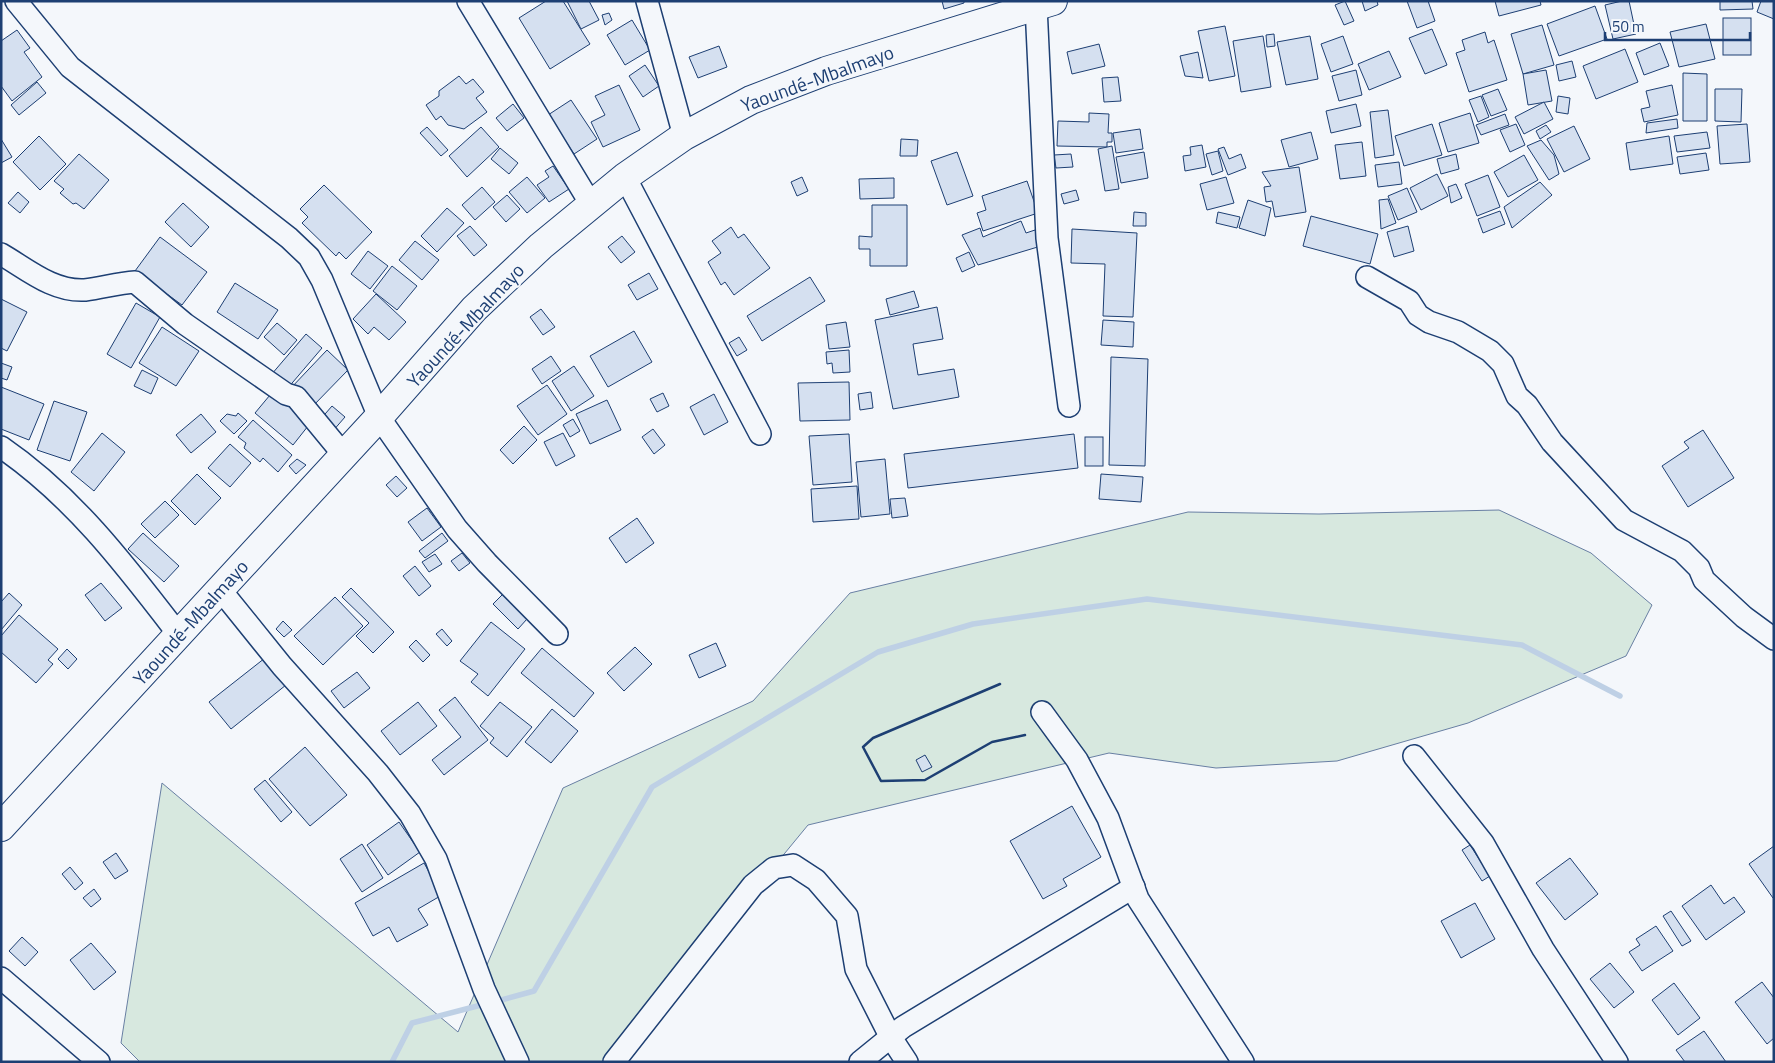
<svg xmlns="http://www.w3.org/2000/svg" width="1775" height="1063" viewBox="0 0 1775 1063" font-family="'Titillium Web',sans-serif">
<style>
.green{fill:#d7e8df;stroke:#687fa3}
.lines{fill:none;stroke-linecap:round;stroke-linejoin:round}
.stream{stroke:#bed0e5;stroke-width:5.5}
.building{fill:#d5e0f0;stroke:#1d3f73}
.minor-casing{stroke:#1d3f73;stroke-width:24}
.highway-casing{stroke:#1d3f73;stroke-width:30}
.minor{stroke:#f4f7fb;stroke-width:21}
.highway{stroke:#f4f7fb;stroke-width:28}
.wall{stroke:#1d3f73;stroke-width:2.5}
.labels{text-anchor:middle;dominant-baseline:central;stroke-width:4;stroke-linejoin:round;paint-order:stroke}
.street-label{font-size:19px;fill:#1d3f73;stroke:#f4f7fb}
</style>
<rect width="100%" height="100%" fill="#f4f7fb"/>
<path class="green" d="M1499,510l92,43 61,52 -26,51 -158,67 -131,38 -121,7 -107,-15 -301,72 -195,237h-473l-19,-19 41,-260 296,249 105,-244 190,-87 97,-108 338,-81 131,2z"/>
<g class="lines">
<g class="stream">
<path d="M494,1002l40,-11 118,-204 226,-135 95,-28 174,-25 375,46 98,51"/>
<path d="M392,1062l20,-39 73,-19"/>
</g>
</g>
<g class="building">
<path d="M546,1h17l27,43 -40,25 -31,-51z"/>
<path d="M567,1h22l10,19 -18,9z"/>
<path d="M942,1h22v2l-20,6z"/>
<path d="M1345,1l9,20 -10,4 -9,-20z"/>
<path d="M1362,1h15l1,4 -13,6z"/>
<path d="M1407,1h21l7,20 -18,7z"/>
<path d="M1495,1h45l1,4 -42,11z"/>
<path d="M1622,1h7l7,33 -23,5 -8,-34z"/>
<path d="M1720,1h32l1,8 -33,1z"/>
<path d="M1761,1h13v18l-17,-7z"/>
<path d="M1595,6l12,33 -48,17 -12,-32z"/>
<path d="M609,13l3,7 -7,5 -3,-10z"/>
<rect x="1723" y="18" width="28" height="37"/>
<path d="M632,20l18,30 -25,15 -18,-30z"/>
<path d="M1706,24l9,35 -36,8 -9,-35z"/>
<path d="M1542,25l12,40 -31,9 -12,-40z"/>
<path d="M1225,26l10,50 -26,5 -11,-50z"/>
<path d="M1432,29l15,36 -22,9 -16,-36z"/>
<path d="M17,30l13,18 -6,4 18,25 -30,24 -11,-15v-45z"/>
<path d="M1485,32l3,11 6,-3 13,40 -38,12 -13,-39 9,-3 -3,-10z"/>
<path d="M1274,34l1,12 -8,1 -1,-12z"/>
<path d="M1263,36l8,51 -30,5 -8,-51z"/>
<path d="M1310,36l8,43 -32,6 -9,-43z"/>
<path d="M1343,36l10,28 -22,8 -10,-28z"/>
<path d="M1660,43l9,23 -25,9 -8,-22z"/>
<path d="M1099,44l6,22 -33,8 -5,-22z"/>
<path d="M719,46l8,21 -29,11 -9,-21z"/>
<path d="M1625,49l13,33 -42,17 -13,-33z"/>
<path d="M1389,51l12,26 -32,13 -11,-26z"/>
<path d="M1198,52l5,26 -18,-2 -5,-20z"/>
<path d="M1572,61l4,16 -17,4 -3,-16z"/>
<path d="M645,65l14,21 -16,11 -14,-21z"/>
<path d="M1356,70l6,25 -23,6 -7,-25z"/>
<path d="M1546,70l6,31 -24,4 -5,-31z"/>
<path d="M1683,73l24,1v47h-24z"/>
<path d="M459,76l7,8 7,-5 11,13 -8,6 11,14 -23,17 -16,-4 -7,-9 -5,4 -10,-15 13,-9v-5z"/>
<path d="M1118,77l3,24 -17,1 -2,-24z"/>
<path d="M37,82l9,11 -27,22 -8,-10z"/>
<path d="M619,85l21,45 -37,17 -12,-25 14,-7 -10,-19z"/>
<path d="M1672,85l6,30 -34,7 -3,-13 9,-2 -4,-16z"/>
<path d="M1498,89l9,21 -16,6 -9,-21z"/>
<path d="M1715,89h27l-1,33 -26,-1z"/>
<path d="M1481,96l8,21 -11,5 -9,-22z"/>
<path d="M1558,96l12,2 -2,16 -12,-2z"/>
<path d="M571,100l26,39 -23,15 -26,-39z"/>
<path d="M1544,102l9,17 -29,15 -9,-17z"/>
<path d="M513,104l11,14 -17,13 -11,-13z"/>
<path d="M1356,104l5,22 -30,7 -5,-22z"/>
<path d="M1388,110l6,45 -19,3 -5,-46z"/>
<path d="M1089,113l20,1 -1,19h4v9h-5v5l-50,-1 1,-25 31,1z"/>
<path d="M1470,113l9,30 -31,9 -9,-29z"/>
<path d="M1505,114l4,11 -28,10 -5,-10z"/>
<path d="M1677,119l1,9 -32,5 1,-10z"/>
<path d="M1432,124l10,31 -38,11 -9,-30z"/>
<path d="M1516,124l9,21 -15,7 -10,-22z"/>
<path d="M1747,124l3,38 -30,2 -3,-38z"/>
<path d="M1546,125l5,7 -11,7 -4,-8z"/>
<path d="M1574,126l16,33 -26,13 -17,-33z"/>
<path d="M427,127l21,23 -7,6 -21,-23z"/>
<path d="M481,127l18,20 -32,30 -18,-21z"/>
<path d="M1140,129l3,20 -27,4 -3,-20z"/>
<path d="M1311,132l7,27 -29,8 -8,-27z"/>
<path d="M1707,132l3,16 -33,4 -3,-16z"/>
<path d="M39,136l27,28 -26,26 -27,-28z"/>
<path d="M1669,136l4,28 -43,6 -4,-27z"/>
<path d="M1,139l11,18 -11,6z"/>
<path d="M901,139l17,1 -1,16h-17z"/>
<path d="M1541,140l13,15 5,19 -10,6 -22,-34z"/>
<path d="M1362,142l4,34 -26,3 -5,-34z"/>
<path d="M1202,145l4,22 -21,4 -2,-15 8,-1 -1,-8z"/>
<path d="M1112,146l7,43 -14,2 -7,-42z"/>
<path d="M1224,147l5,12 12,-5 5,14 -18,7 -10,-26z"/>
<path d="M500,148l18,15 -9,11 -18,-15z"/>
<path d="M1218,151l5,20 -11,4 -6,-21z"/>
<path d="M957,152l16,44 -26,9 -16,-44z"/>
<path d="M1144,152l4,26 -27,5 -5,-26z"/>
<path d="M1706,153l3,17 -29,4 -3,-17z"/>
<path d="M79,154l30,26 -25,29 -8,-6 -3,1 -13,-11 4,-4 -10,-8z"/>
<path d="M1071,154l2,13 -17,1 -2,-13z"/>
<path d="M1456,154l3,15 -18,5 -4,-15z"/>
<path d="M1524,155l14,25 -30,17 -14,-25z"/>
<path d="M1399,162l3,22 -24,3 -3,-22z"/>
<path d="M553,166l16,23 -20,13 -12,-17 12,-8 -4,-6z"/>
<path d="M1299,167l7,45 -31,5 -3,-16 -6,1 -2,-15 7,-1 -9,-14z"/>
<path d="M1437,174l11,22 -27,14 -11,-22z"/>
<path d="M1488,175l12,32 -23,9 -12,-32z"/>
<path d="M527,177l18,21 -18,15 -18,-21z"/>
<path d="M802,177l6,14 -11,5 -6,-14z"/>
<path d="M1226,177l8,26 -27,7 -7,-26z"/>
<path d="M894,178v20l-34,1 -1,-20z"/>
<path d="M1027,181l11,32 -55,18 -6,-18 9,-3 -4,-14z"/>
<path d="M1540,182l12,13 -40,33 -8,-21z"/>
<path d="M1456,184l6,14 -11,5 -3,-16z"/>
<path d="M324,185l48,47 -26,27 -7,-7 -3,4 -34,-33 6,-6 -8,-8z"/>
<path d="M482,187l13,15 -20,18 -13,-15z"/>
<path d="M1407,188l10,24 -19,8 -10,-24z"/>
<path d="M1076,190l3,10 -15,4 -3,-10z"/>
<path d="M18,192l11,10 -9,11 -12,-10z"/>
<path d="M507,195l13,14 -14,13 -13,-15z"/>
<path d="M1388,199l8,24 -15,6 -2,-29z"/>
<path d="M1248,200l23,8 -6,28 -26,-8z"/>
<path d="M183,203l26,24 -18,20 -26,-25z"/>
<path d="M872,205h35v61h-37v-17h-11v-13l13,1z"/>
<path d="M447,208l17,15 -27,29 -16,-16z"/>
<path d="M1500,211l5,13 -22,9 -5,-14z"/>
<path d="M1134,212l12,1v13h-13z"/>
<path d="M1218,212l22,5 -3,11 -21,-5z"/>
<path d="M1311,216l67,18 -8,30 -67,-18z"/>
<path d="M1021,221l5,12 9,-3 6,16 -63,19 -16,-30 18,-7 3,9z"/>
<path d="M470,226l17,19 -13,11 -17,-20z"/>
<path d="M1408,226l6,25 -20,6 -7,-25z"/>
<path d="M731,227l7,11 6,-4 26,34 -36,27 -9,-13 -4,3 -13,-23 13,-9 -9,-12z"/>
<path d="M1072,229l65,4 -4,84 -30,-1 2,-52 -34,-1z"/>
<path d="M622,236l13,16 -14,11 -13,-16z"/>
<path d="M160,237l47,35 -25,33 -47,-34z"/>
<path d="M415,241l24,19 -17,20 -23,-20z"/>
<path d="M368,251l20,15 -18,23 -19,-15z"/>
<path d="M969,252l6,14 -13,6 -6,-14z"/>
<path d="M392,266l25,20 -20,24 -24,-19z"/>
<path d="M649,273l9,16 -21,11 -9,-15z"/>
<path d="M810,277l15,24 -63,40 -15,-25z"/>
<path d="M235,283l43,27 -20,29 -41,-27z"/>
<path d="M914,291l5,16 -29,8 -4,-16z"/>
<path d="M376,294l30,28 -17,18 -15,-13 -6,7 -15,-15z"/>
<path d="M1,299l26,13 -20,39 -6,-3z"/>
<path d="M136,303l24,14 -29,51 -24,-14z"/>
<path d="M937,307l6,32 -30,5 5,31 36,-6 5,28 -66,12 -18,-89z"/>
<path d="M541,309l14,18 -12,8 -13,-18z"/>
<path d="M1103,320l31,2 -1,25 -32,-2z"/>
<path d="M846,322l4,25 -21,2 -3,-24z"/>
<path d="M277,323l20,17 -13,15 -20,-18z"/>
<path d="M162,327l37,24 -23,35 -37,-23z"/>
<path d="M634,331l18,31 -44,25 -18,-31z"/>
<path d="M306,334l16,14 -35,41 -16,-14z"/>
<path d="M739,337l8,13 -10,6 -8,-13z"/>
<path d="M327,350l21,20 -37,38 -21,-19z"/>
<path d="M849,350l1,22 -17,1 -1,-10 -5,1 -1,-12z"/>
<path d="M551,356l10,15 -19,13 -10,-15z"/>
<path d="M1111,357l37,2 -3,107 -36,-1z"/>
<path d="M1,363l11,4 -5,13 -6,-2z"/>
<path d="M574,366l20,30 -23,15 -19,-30z"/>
<path d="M142,370l16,8 -7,16 -17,-8z"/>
<path d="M849,382l1,38 -50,1 -2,-38z"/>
<path d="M547,385l20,29 -29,21 -21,-29z"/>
<path d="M1,387l43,17 -15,36 -28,-11z"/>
<path d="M275,389l37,32 -19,24 -38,-32z"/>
<path d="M871,392l2,16 -13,2 -2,-16z"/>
<path d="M663,393l6,13 -12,6 -7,-13z"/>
<path d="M714,394l14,28 -24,13 -14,-28z"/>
<path d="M607,400l14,30 -31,14 -14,-30z"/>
<path d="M54,401l33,11 -17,49 -33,-11z"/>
<path d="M332,406l13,11 -13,15 -13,-11z"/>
<path d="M238,413l9,8 -13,13 -14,-13 7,-7 9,2z"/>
<path d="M201,414l15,18 -25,21 -15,-18z"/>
<path d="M573,419l7,12 -10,6 -7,-12z"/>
<path d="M253,420l39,35 -14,17 -15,-14 -3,4 -16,-14 2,-5 -8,-6z"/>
<path d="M524,426l13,14 -24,24 -13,-14z"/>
<path d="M653,429l12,16 -11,9 -12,-17z"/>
<path d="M1703,430l31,48 -46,29 -26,-41 27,-18 -5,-6z"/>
<path d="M102,433l23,19 -31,39 -23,-19z"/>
<path d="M563,433l12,23 -19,10 -12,-24z"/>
<path d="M849,434l3,48 -39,3 -4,-49z"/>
<path d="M1074,434l4,34 -170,20 -4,-34z"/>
<rect x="1085" y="437" width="18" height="29"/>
<path d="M230,444l21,19 -21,24 -22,-19z"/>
<path d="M297,459l9,6 -10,9 -7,-8z"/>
<path d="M885,459l5,55 -29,3 -5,-55z"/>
<path d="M197,474l24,24 -26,27 -24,-24z"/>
<path d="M1101,474l42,3 -2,25 -42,-3z"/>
<path d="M396,476l11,12 -10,9 -11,-12z"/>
<path d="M857,486l2,33 -46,3 -2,-33z"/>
<path d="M905,498l3,18 -16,2 -2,-19z"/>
<path d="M165,501l14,14 -24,23 -14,-14z"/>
<path d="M427,508l14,19 -19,14 -14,-19z"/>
<path d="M637,518l17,25 -28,20 -17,-25z"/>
<path d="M143,533l36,33 -15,16 -36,-33z"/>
<path d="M442,533l6,8 -23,17 -6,-7z"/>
<path d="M462,553l8,10 -11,8 -8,-10z"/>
<path d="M435,554l7,10 -13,8 -7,-10z"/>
<path d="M415,566l16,20 -12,10 -16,-20z"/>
<path d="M101,583l21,25 -17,13 -20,-26z"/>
<path d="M351,588l43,44 -21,21 -17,-17 13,-13 -27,-26z"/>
<path d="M9,593l13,12 -21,25v-28z"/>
<path d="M503,594l24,25 -9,10 -25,-25z"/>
<path d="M335,597l28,29 -40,39 -29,-29z"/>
<path d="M19,615l39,34 -10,11 5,4 -17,19 -35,-31v-16z"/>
<path d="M283,621l9,9 -8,7 -8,-8z"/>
<path d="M491,622l34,27 -37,47 -17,-14 7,-8 -18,-13z"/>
<path d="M442,629l10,12 -5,5 -11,-12z"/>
<path d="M416,640l14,15 -7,7 -14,-15z"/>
<path d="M716,643l10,23 -27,12 -10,-23z"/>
<path d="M635,647l17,17 -28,27 -17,-18z"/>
<path d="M542,648l52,45 -20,24 -53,-44z"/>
<path d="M67,649l10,10 -9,10 -10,-10z"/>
<path d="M265,658l21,27 -55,44 -22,-27z"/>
<path d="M357,672l13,16 -26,20 -13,-17z"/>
<path d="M455,697l33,43 -44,35 -12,-15 29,-23 -22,-27z"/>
<path d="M418,702l19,24 -37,29 -19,-24z"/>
<path d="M500,702l32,25 -25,30 -17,-14 4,-5 -14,-12z"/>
<path d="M552,709l26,22 -27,32 -26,-21z"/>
<path d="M305,747l42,48 -37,31 -41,-47z"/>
<path d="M925,755l7,12 -10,5 -6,-12z"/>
<path d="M265,780l27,32 -11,10 -27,-33z"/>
<path d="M1072,806l29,51 -38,22 4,7 -24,13 -33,-58z"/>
<path d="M399,822l21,30 -32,23 -21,-30z"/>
<path d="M362,844l21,34 -21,14 -22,-33z"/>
<path d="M1470,845l20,31 -8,5 -20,-31z"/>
<path d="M1774,846v51l-1,1 -24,-34z"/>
<path d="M116,853l12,18 -13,8 -12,-17z"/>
<path d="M1570,858l28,36 -33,26 -29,-37z"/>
<path d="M424,863l18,32 -24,14 10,16 -31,17 -8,-15 -16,9 -18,-33z"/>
<path d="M70,867l13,16 -8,7 -13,-16z"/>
<path d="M1711,885l13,19 10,-7 11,15 -39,28 -24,-34z"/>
<path d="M94,889l7,10 -10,8 -8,-9z"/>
<path d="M1475,903l20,36 -34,19 -20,-37z"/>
<path d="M1671,911l20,30 -9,5 -19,-30z"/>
<path d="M1656,926l17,25 -31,20 -13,-19 11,-7 -4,-6z"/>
<path d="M22,937l16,15 -13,14 -16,-15z"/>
<path d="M91,943l25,29 -22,18 -24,-30z"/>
<path d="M1610,963l24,29 -20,16 -24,-29z"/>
<path d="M1762,982l12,16v40l-7,6 -32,-42z"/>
<path d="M1674,983l26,35 -22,17 -26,-35z"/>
<path d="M1704,1031l22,31h-41l-9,-12z"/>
</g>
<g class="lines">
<defs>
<g id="minor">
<path d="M16,1l54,66 219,171 20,19 13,23 57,137 78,112 30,34 70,71"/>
<path d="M468,1l124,205"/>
<path d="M647,1l37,135"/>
<path d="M1036,6l11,232 22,168"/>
<path d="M625,177l135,257"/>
<path d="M1,254c26,15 52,38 84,36 17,-2 33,-7 50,-8l50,42 101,70 10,3 47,57"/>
<path d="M1367,277l42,24 9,14 11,7 29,10 32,19 13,13 14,32 10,9 25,37 72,78 58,31 17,17 5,12 40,37 30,22"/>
<path d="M1,447c73,50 125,119 178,188"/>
<path d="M219,588l63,78 96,107 32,41 26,45 48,130 34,73"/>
<path d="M1042,712l35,48 31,58 30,81 105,163"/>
<path d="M1414,756l69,87 60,106 74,113"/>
<path d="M1,978l98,84"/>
<path d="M614,1062l139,-177 21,-17 19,-3 23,15 31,36 9,53 34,67 17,26"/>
<path d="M860,1062l43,-35 231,-140"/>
</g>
<path id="highway" d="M1,827l378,-410 95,-108 67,-63 84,-69 59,-41 67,-36 75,-29 227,-70"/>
</defs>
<use href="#minor" class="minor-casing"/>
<use href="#highway" class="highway-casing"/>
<use href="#minor" class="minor"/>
<use href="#highway" class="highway"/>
<path class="wall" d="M1000,684l-127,54 -10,9 18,34 44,-1 67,-38 33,-7"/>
</g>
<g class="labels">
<g class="street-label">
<text transform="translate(817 78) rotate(-20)">Yaoundé-Mbalmayo</text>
<text transform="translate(465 325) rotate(-47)">Yaoundé-Mbalmayo</text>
<text transform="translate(190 622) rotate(-48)">Yaoundé-Mbalmayo</text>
</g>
</g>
<rect width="1775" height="1063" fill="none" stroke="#1d3f73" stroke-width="5"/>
<path d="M1605 32v8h145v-8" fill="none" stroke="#1d3f73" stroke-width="2.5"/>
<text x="1612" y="32" font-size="15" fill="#1d3f73" stroke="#f4f7fb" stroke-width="4" paint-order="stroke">50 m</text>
</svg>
